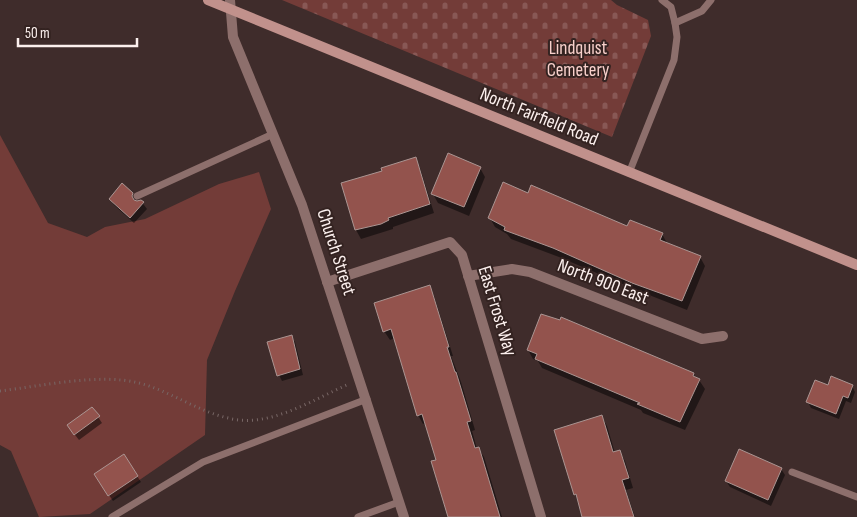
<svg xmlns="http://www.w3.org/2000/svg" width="857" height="517" viewBox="0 0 857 517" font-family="'Sofia Sans Condensed',sans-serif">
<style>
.green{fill:#733c38}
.cemetery{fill:url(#cemetery-stones)}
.shadow{fill:#0007}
.building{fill:#93534d;stroke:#ab9592}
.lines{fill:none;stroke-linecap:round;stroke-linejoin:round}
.path{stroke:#786766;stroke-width:3;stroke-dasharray:1 4;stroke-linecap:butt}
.service{stroke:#8d6f6c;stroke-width:7}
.minor{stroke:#8d6f6c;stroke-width:10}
.tertiary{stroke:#8d6f6c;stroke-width:10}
.secondary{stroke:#c1918c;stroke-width:10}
.labels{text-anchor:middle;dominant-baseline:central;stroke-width:4;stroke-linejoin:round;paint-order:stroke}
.park-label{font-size:19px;fill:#f8d0cb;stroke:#342321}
.street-label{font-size:19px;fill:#fcf0ee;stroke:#342321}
</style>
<defs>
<pattern id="cemetery-stones" width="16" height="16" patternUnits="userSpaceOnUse" patternTransform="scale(1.25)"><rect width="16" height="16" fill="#733c38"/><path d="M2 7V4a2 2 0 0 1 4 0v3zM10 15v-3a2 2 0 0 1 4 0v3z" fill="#885855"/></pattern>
</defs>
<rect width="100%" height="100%" fill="#3f2c2b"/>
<path class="green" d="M0,135l48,88 39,14 18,-10 40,-8 74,-35 40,-12 12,37 -36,82 -28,69 -2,75 -115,79 -51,3 -28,-66 -11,-6z"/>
<path class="cemetery" d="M282,0h329l6,5 31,15 3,16 -39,101z"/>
<g class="shadow">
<path d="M415,159l5,9 14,45 -41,14v2l-32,10 -5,-9 -13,-46 41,-12z"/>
<path d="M480,168l5,9 -16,39 -31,-13 -5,-9z"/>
<path d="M132,193l4,7 -1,2 6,-1 6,8 -13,14 -20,-18 -4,-6z"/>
<path d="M529,194l99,33 34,7 5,9 33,14 5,9 -18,44 -48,-19 -80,-34 -48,-18 -4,-5 -12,-7 -5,-9z"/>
<path d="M429,287l5,9 19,60h-2l10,26 14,48 -3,1 5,18 1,-1 6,9 18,60h-53l-12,-57 -11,-37 -3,1 -5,-9 -23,-77 -5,2 -6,-9z"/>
<path d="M561,321l132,53 3,4 3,2 6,9 -20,41 -42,-17 -2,-3 -99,-42 -4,-7 -5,-2 -5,-9z"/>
<path d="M291,336l4,6 8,33 -21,6 -3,-6z"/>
<path d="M852,386l3,6 -4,11 -5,-2 -7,18 -28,-11 -3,-6z"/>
<path d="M92,408l10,15 -23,17 -7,-9z"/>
<path d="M602,417l5,9 8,27 5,-1 5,9 8,27 -7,2 9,27h-52l-4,-16 -4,-7z"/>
<path d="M781,469l4,6 -14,31 -41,-19 -4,-6z"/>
<path d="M137,476l4,6 -28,19 -14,-21z"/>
</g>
<g class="building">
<path d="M448,153l33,14 -17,40 -33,-13z"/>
<path d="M416,157l14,47 -42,14 1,2 -8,4 -26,6 -14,-47 41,-12 -1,-3z"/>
<path d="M503,182l25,11 3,-8 96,41 3,-6 33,13 -3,7 41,16 -19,45 -50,-18 -79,-35 -49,-18 1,-3 -17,-9z"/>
<path d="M122,183l11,10 -1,3 2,4 3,1 4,-1 3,2 -14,16 -21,-19z"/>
<path d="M430,285l19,62h-2l8,25h1l15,49 -4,1 8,26 4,-1 21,70h-52l-17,-56 5,-1 -14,-46 -5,2 -26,-87 -8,3 -9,-29z"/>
<path d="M541,314l19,6 1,-3 133,56 -1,3 7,3 -20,43 -43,-18 3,-1 -105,-44 2,-5 -10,-4z"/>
<path d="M292,335l8,34 -23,7 -10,-34z"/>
<path d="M831,376l22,9 -5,13 -5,-2 -7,18 -30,-12 9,-22 13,5z"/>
<path d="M92,407l8,9 -26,19 -7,-10z"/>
<path d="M602,415l11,37 7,-2 9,28 -7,2 12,37h-52l-6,-23 -2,1 -20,-65z"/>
<path d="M739,449l43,19 -14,32 -43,-19z"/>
<path d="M124,454l14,22 -30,20 -14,-22z"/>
</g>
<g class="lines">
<path class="path" d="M0,391c41,-5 100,-18 139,-8 31,8 58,28 89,35 40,11 84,-18 121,-34"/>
<g class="service">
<path d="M675,23l27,-12 9,-11"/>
<path d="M629,173l45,-113 3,-23 -2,-14 -4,-16 -9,-7"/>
<path d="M137,196l136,-62"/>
<path d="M792,472l65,25"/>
<path d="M112,517l91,-55 164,-63"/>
<path d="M358,517l41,-15"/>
</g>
<g class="minor">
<path d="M468,276l44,-7 18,3 172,67 21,-3"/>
<path d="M327,282l123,-40 12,13 79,262"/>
</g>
<path class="tertiary" d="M230,0l3,37 69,168 102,312"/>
<path class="secondary" d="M208,0l649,265"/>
</g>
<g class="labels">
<g class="park-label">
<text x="578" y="48">Lindquist<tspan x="578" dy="22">Cemetery</tspan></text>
</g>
<g class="street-label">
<text transform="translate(539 117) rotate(22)">North Fairfield Road</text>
<text transform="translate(336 252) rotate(72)">Church Street</text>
<text transform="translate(603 282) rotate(21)">North 900 East</text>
<text transform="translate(497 311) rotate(73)">East Frost Way</text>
</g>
</g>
<path d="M18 38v8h119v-8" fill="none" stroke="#fcf0ee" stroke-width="2.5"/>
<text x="25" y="38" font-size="15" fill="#fcf0ee" stroke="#342321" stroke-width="4" paint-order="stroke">50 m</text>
</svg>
